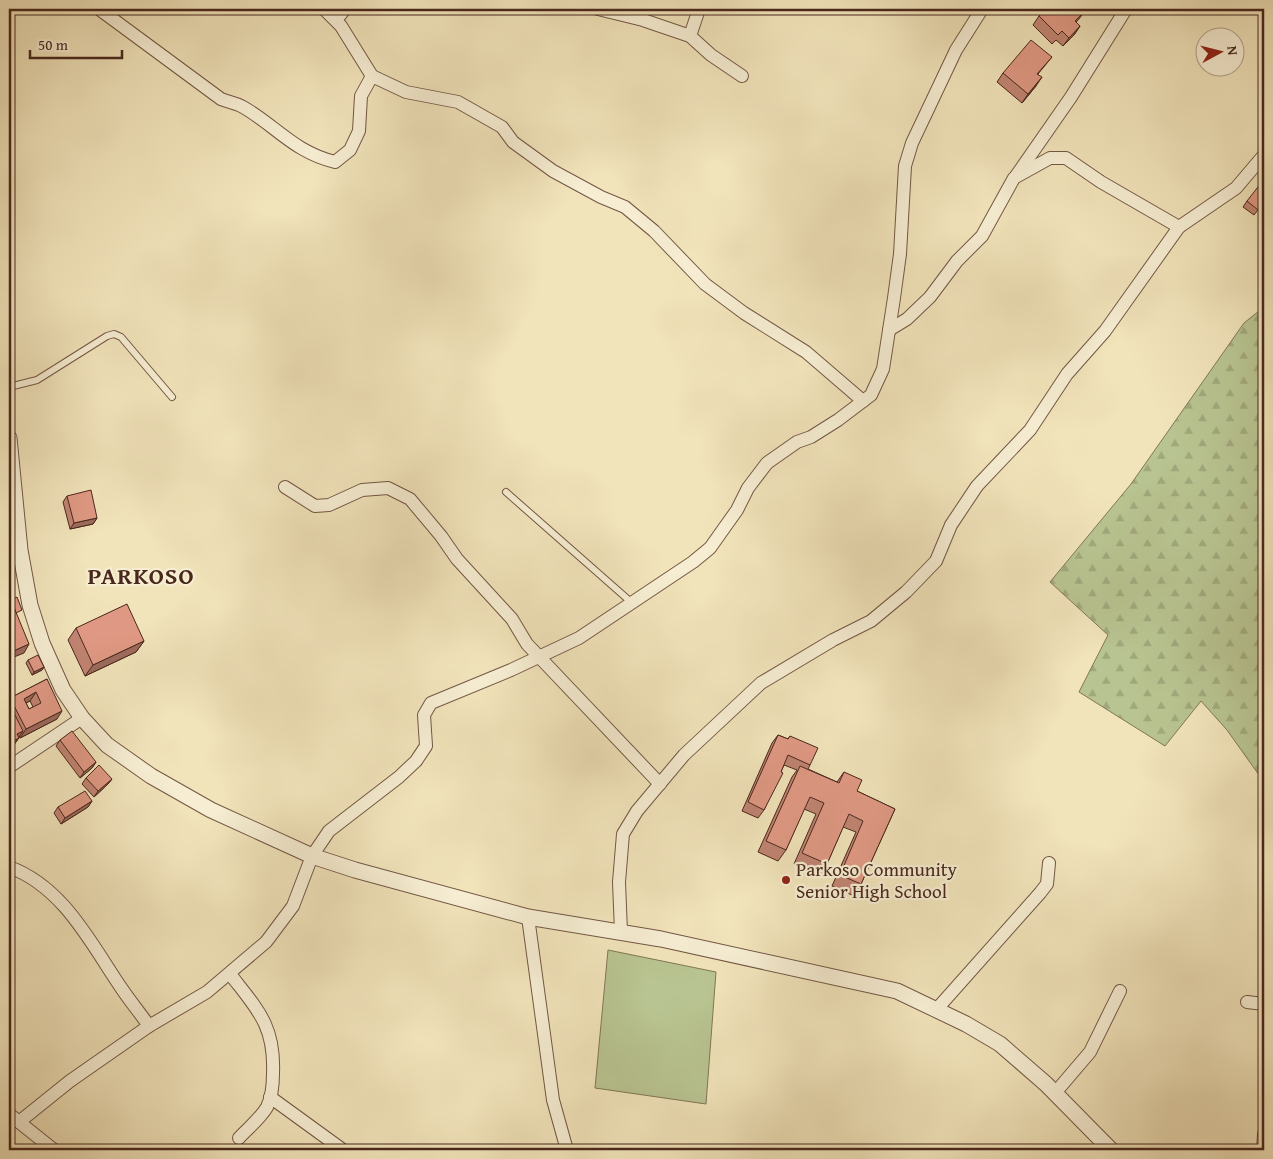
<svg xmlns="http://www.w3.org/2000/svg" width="1273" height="1159" viewBox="0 0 1273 1159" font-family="'Gentium Book Plus',serif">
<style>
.green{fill:#b8c491;stroke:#807656}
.forest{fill:url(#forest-firs);stroke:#807656}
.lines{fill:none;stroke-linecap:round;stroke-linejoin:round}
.service-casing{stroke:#735744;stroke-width:8}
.minor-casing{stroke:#735744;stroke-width:14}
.tertiary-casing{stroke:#735744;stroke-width:17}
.service{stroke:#f6edd2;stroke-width:6}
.minor{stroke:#f6edd2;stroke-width:12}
.tertiary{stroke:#f6edd2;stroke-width:15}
.wall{fill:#c18472;stroke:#49281c;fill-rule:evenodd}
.shaded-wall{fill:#9d6b5c;stroke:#49281c}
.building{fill:#e09984;stroke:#49281c;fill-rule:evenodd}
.poi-dot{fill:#8f2418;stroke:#f6edd2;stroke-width:2}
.labels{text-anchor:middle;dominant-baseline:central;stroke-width:4.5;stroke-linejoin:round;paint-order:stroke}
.poi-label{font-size:19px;fill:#49281c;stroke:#f6edd2;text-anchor:start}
.district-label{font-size:24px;font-weight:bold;letter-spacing:1px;fill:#49281c;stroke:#f6edd2}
</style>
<defs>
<pattern id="forest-firs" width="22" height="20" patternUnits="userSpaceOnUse" patternTransform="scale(1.25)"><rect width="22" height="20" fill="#b8c491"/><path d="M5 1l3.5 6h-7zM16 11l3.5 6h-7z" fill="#a0a87c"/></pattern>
</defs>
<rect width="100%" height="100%" fill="#f1e3ba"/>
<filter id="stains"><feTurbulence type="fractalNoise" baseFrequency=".004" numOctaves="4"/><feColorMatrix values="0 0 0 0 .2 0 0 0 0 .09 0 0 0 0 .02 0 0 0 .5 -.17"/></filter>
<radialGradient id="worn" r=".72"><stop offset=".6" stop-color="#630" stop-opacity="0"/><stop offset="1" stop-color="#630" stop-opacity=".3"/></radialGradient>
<path class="green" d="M608,950l108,22 -10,132 -111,-16z"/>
<path class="forest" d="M1264,307v475l-37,-52 -26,-29 -36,45 -86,-54 29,-57 -58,-53 81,-98 113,-161z"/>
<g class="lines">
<defs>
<g id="service">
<path d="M9,387l28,-7 70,-44 7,-2 7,3 51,60"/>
<path d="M506,492l125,110"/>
</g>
<g id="minor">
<path d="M99,9l122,90c7,3 15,4 22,8 33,19 51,45 92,55l15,-12 9,-19 2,-35 11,-20 34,16 52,10 44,25 11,15 40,29 48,26 24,10 29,24 51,53 39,29 62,39 57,49"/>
<path d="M324,9l17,17 31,50"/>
<path d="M598,9l45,11 47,16 21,19 31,21"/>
<path d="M336,20l9,-11"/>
<path d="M690,36l9,-27"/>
<path d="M1016,176l55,-79 55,-88"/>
<path d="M1179,227l57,-39 28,-33"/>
<path d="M285,487l30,19 14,-1 33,-15 26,-2 22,11 31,37 16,23 55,60 15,25 133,140"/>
<path d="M9,767l73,-49"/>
<path d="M9,867c55,20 82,77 113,122 8,12 18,24 27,37"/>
<path d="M528,917l25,183 14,50"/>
<path d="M621,932l-2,-50 4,-48 14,-23 47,-56 77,-72 72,-43 38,-19 35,-29 30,-31 15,-36 26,-39 53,-56 37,-56 38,-43 74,-104 -78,-45 -35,-24h-16l-36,20 -32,58 -25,25 -27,36 -23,22 -18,11"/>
<path d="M230,974c27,35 45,51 43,99 0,11 -1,24 -6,34 -7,12 -19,21 -28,31"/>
<path d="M1247,1002l17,2"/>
<path d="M936,1010l104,-117 7,-9 2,-21"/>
<path d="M1055,1093l35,-41 30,-61"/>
<path d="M270,1097l73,53"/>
<path d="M9,1114l45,36"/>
<path d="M19,1122l51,-41 79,-55 58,-34 59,-50 27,-36 19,-50 17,-25 70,-54 17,-16 10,-15 -2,-31 7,-12 80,-33 68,-32 114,-76 17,-14 27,-38 11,-22 19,-25 30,-21 14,-5 27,-17 33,-25 12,-26 11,-71 6,-44 5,-88 7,-23 44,-93 26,-41"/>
<path d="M1263,1150l1,-16"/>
</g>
<path id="tertiary" d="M9,438l11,112 10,55 12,38 21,47 19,28 25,27 44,31 60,34 101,46 43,14 173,47 133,22 236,52 69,33 34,20 46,40 65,66"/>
</defs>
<use href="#service" class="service-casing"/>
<use href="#minor" class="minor-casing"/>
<use href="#tertiary" class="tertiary-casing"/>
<use href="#service" class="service"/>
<use href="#minor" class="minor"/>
<use href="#tertiary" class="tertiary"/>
</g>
<g class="wall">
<path d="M1053,11l26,8 -3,3 4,4 -6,9 -11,11 -7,-6 -4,4 -19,-19 6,-9z"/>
<path d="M1052,57l-14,17 -2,12 -14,17 -25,-21 6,-9z"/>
<path d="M1247,201l17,1 -10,13 -11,-8z"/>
<path d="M67,496l30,22 -4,6 -23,5 -7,-27z"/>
<path d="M76,628l68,13 -8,11 -51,24 -17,-36z"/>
<path d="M28,660l16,7 -2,3 -10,5 -6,-12z"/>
<path d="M47,679l10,40 -37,19 -1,-2v2l-6,8 -4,2v-48l1,-2zM30,701l3,6 -4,2 -3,-6z"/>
<path d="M778,735l10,4 2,-3 20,29 -2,4 29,13 7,-10 13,19 38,18 -34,75 -7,12 -22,-10 24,-54 -13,-5 -16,37 -8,11 -25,-11 22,-50 -12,-5 -18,41 -8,11 -20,-9 34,-75 5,-7 -13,-5 -20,45 -6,8 -16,-7 30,-68z"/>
<path d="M60,740l36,22 -4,6 -12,10 -24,-32z"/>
<path d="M86,778l26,1 -4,5 -14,13 -12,-13z"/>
<path d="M92,801l-4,6 -27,17 -7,-11 4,-6z"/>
</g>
<g class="shaded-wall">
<path d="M1085,11l-6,8 -10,11 6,-9z"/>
<path d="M1080,26l-6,9 -11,11 6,-8z"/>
<path d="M1042,77l-6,9 -14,17 6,-9z"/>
<path d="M97,518l-4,6 -23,5 4,-6z"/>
<path d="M144,641l-8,11 -51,24 8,-11z"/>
<path d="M29,644l-5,9 -15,6v-6z"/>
<path d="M44,667l-2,3 -10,5 2,-3z"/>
<path d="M36,692l-6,9 -12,6 6,-8z"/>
<path d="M62,711l-5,8 -37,19 6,-9z"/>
<path d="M23,731l-10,15 -4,2v-5l8,-9z"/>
<path d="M96,762l-4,6 -12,10 4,-6z"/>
<path d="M112,779l-4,5 -14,13 4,-6z"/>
<path d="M92,801l-4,6 -27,17 4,-6z"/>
</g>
<g class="building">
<path d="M1046,9h5l2,2 2,-2h28l2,2 -10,10 5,5 -11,12 -7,-7 -4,4 -19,-19z"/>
<path d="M1031,40l21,17 -15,17 5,3 -14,17 -25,-21z"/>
<path d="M1261,183l3,2v16l-6,9 -11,-9z"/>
<path d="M91,490l6,28 -23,5 -7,-27z"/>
<path d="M17,597l5,13 -6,3 -3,-8 -4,2v-6z"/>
<path d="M127,604l17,37 -51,24 -17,-37z"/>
<path d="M13,605l16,39 -20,9v-46z"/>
<path d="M38,655l6,12 -10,5 -6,-12z"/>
<path d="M47,679l15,32 -36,18 -16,-31zM36,692l5,11 -12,6 -5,-10z"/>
<path d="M9,705h1l13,26 -6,3 2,4 -10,5z"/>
<path d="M72,731l24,31 -12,10 -24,-32z"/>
<path d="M778,735l10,4 2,-3 28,12 -8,17 -22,-10 -7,17 2,1 -19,37 -16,-8z"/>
<path d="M99,765l13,14 -14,12 -12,-13z"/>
<path d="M800,766l39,17 5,-11 18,8 -5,11 38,18 -34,75 -21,-9 23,-54 -14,-7 -22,50 -25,-11 22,-50 -14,-6 -24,53 -20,-9z"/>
<path d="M85,791l7,10 -27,17 -7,-11z"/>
</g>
<circle class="poi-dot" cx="786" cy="880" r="5"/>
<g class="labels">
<g class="poi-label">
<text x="796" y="869">Parkoso Community<tspan x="796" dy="22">Senior High School</tspan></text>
</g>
<g class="district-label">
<text x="141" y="575">PARKOSO</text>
</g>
</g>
<rect width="1273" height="1159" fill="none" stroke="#f1e3ba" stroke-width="30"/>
<rect x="10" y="10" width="1253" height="1139" fill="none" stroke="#49281c" stroke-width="2.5"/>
<rect x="15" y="15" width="1243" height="1129" fill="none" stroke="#49281c"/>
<g transform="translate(1220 52) rotate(83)"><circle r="24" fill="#f6edd2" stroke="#b19e89"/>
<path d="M0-4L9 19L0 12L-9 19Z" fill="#8f2418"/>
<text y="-8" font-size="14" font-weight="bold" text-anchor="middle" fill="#49281c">N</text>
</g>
<path d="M30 50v8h92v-8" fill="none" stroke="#49281c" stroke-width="2.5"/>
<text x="38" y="50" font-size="15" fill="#49281c" stroke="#f6edd2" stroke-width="4" paint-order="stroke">50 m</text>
<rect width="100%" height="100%" filter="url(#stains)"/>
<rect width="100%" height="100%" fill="url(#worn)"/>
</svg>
